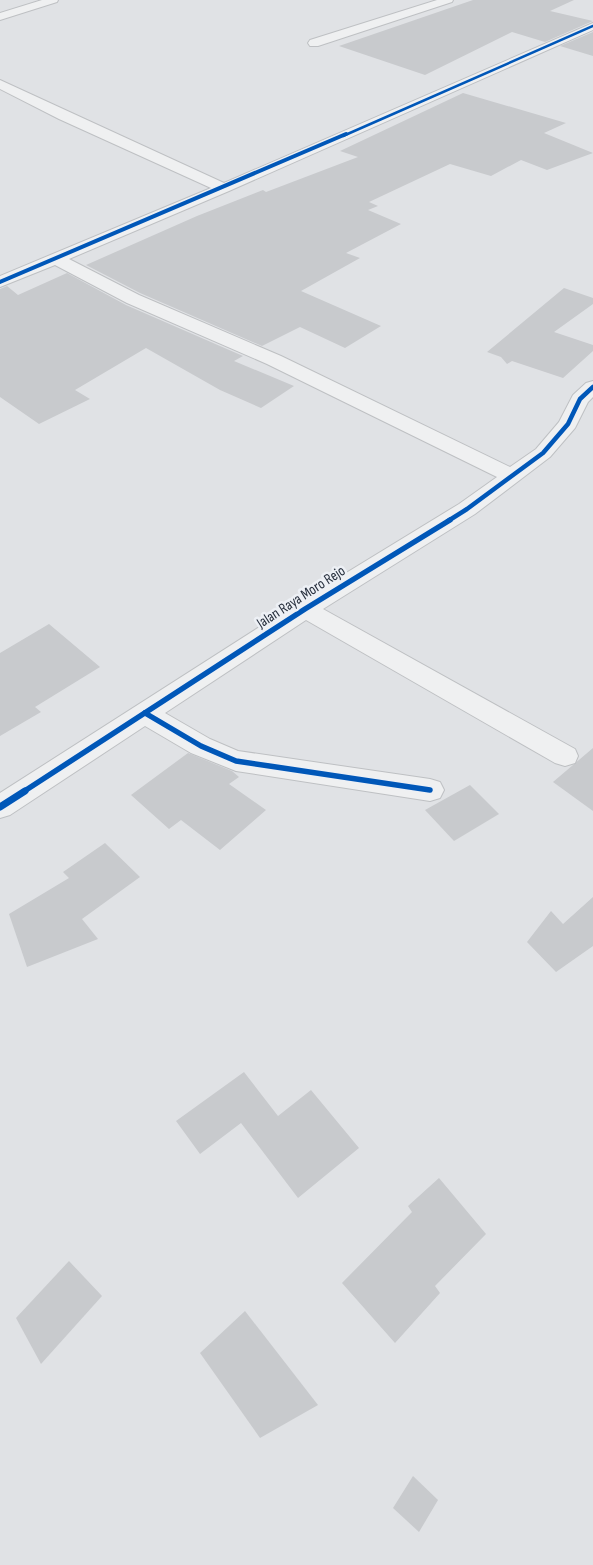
<svg xmlns="http://www.w3.org/2000/svg" width="593" height="1565" viewBox="0 0 593 1565" font-family="'Sofia Sans Condensed',sans-serif">
<style>
.building{fill:#c8cacd}
.lines{fill:none;stroke-linecap:round;stroke-linejoin:round}
.minor-casing{stroke:#bec0c3;stroke-width:2}
.minor{fill:#eff0f1;fill-rule:evenodd}
.cycleway-far4-casing{stroke:#edf0f5;stroke-width:4}
.cycleway-far3-casing{stroke:#edf0f5;stroke-width:5.5}
.cycleway-far2-casing{stroke:#edf0f5;stroke-width:7}
.cycleway-far1-casing{stroke:#edf0f5;stroke-width:8}
.cycleway-casing{stroke:#edf0f5;stroke-width:10}
.cycleway-far4{stroke:#0057b8;stroke-width:2.5}
.cycleway-far3{stroke:#0057b8;stroke-width:4}
.cycleway-far2{stroke:#0057b8;stroke-width:4.5}
.cycleway-far1{stroke:#0057b8;stroke-width:5.5}
.cycleway{stroke:#0057b8;stroke-width:7}
.labels{text-anchor:middle;dominant-baseline:central;stroke-width:5;stroke-linejoin:round;paint-order:stroke}
.street-label{font-size:15px;fill:#272f3d;stroke:#edf0f5}
</style>
<rect width="100%" height="100%" fill="#e0e2e5"/>
<g class="building">
<path d="M473,0h101l-24,11 43,10 -48,21 -33,-10 -87,43 -86,-29z"/>
<path d="M593,32v24l-33,-10z"/>
<path d="M463,93l103,30 -22,10 49,20 -46,17 -26,-10 -30,16 -41,-12 -81,38 9,4 -10,4 33,14 -55,29 14,5 -59,33 80,35 -36,22 -45,-21 -38,19 -122,-53 -54,-28 111,-49 66,-26 3,2 92,-35 -18,-6z"/>
<path d="M67,273l59,32 117,51 -9,5 60,25 -33,22 -41,-18 -74,-42 -71,42 15,9 -51,25 -39,-27v-108l7,-3 11,9z"/>
<path d="M564,288l29,10v6l-39,28 39,13v6l-30,27 -51,-17 -5,3 -6,-7 -14,-5z"/>
<path d="M49,624l51,43 -65,40 6,5 -41,24v-83z"/>
<path d="M593,748v63l-40,-29z"/>
<path d="M188,753l44,18 7,6 -10,7 37,26 -46,40 -39,-30 -12,9 -38,-34z"/>
<path d="M470,785l29,29 -45,27 -29,-31z"/>
<path d="M105,843l35,34 -58,42 16,20 -71,28 -18,-53 60,-36 -6,-6z"/>
<path d="M593,897v49l-37,26 -29,-30 24,-31 12,13z"/>
<path d="M244,1072l34,44 33,-26 48,58 -61,50 -57,-75 -41,31 -24,-33z"/>
<path d="M439,1178l47,56 -51,52 5,7 -45,50 -53,-60 70,-71 -4,-6z"/>
<path d="M69,1261l33,35 -61,68 -25,-46z"/>
<path d="M245,1311l73,94 -58,33 -60,-85z"/>
<path d="M413,1476l25,24 -19,32 -26,-24z"/>
</g>
<g class="lines">
<defs>
<g id="minor">
<path d="M42,0h16l-1,2 -57,18v-7z"/>
<path d="M437,0h16l-1,2 -134,44h-8l-2,-3 2,-3z"/>
<path d="M593,23v7l-364,161 -160,68 70,36 142,61 229,111 26,-18 23,-27 14,-27 13,-12 7,-2v16l-5,5 -13,26 -25,29 -75,57 -152,95 252,140 3,7 -3,7 -10,3 -10,-3 -249,-143 -141,93 45,26 28,12 192,28 10,3 4,8 -4,8 -10,3 -194,-30 -45,-18 -46,-27 -135,89 -10,3v-25l297,-190 162,-99 38,-27 -230,-113 -140,-61 -72,-38 -55,22v-11l211,-88 -152,-69 -59,-30v-9l224,103z"/>
</g>
</defs>
<use href="#minor" class="minor-casing"/>
<use href="#minor" class="minor"/>
<defs>
<path id="cycleway-far4" d="M343,136l250,-110"/>
<path id="cycleway-far3" d="M0,282l346,-148"/>
<path id="cycleway-far2" d="M448,521l19,-12 76,-56 25,-29 12,-25 13,-12"/>
<g id="cycleway-far1">
<path d="M145,713l56,33 35,15 194,29"/>
<path d="M23,792l282,-183 145,-89"/>
</g>
<path id="cycleway" d="M0,807l25,-16"/>
</defs>
<use href="#cycleway-far4" class="cycleway-far4-casing"/>
<use href="#cycleway-far3" class="cycleway-far3-casing"/>
<use href="#cycleway-far2" class="cycleway-far2-casing"/>
<use href="#cycleway-far1" class="cycleway-far1-casing"/>
<use href="#cycleway" class="cycleway-casing"/>
<use href="#cycleway-far4" class="cycleway-far4"/>
<use href="#cycleway-far3" class="cycleway-far3"/>
<use href="#cycleway-far2" class="cycleway-far2"/>
<use href="#cycleway-far1" class="cycleway-far1"/>
<use href="#cycleway" class="cycleway"/>
</g>
<g class="labels">
<g class="street-label">
<text transform="translate(301 597) rotate(-33)">Jalan Raya Moro Rejo</text>
</g>
</g>
</svg>
